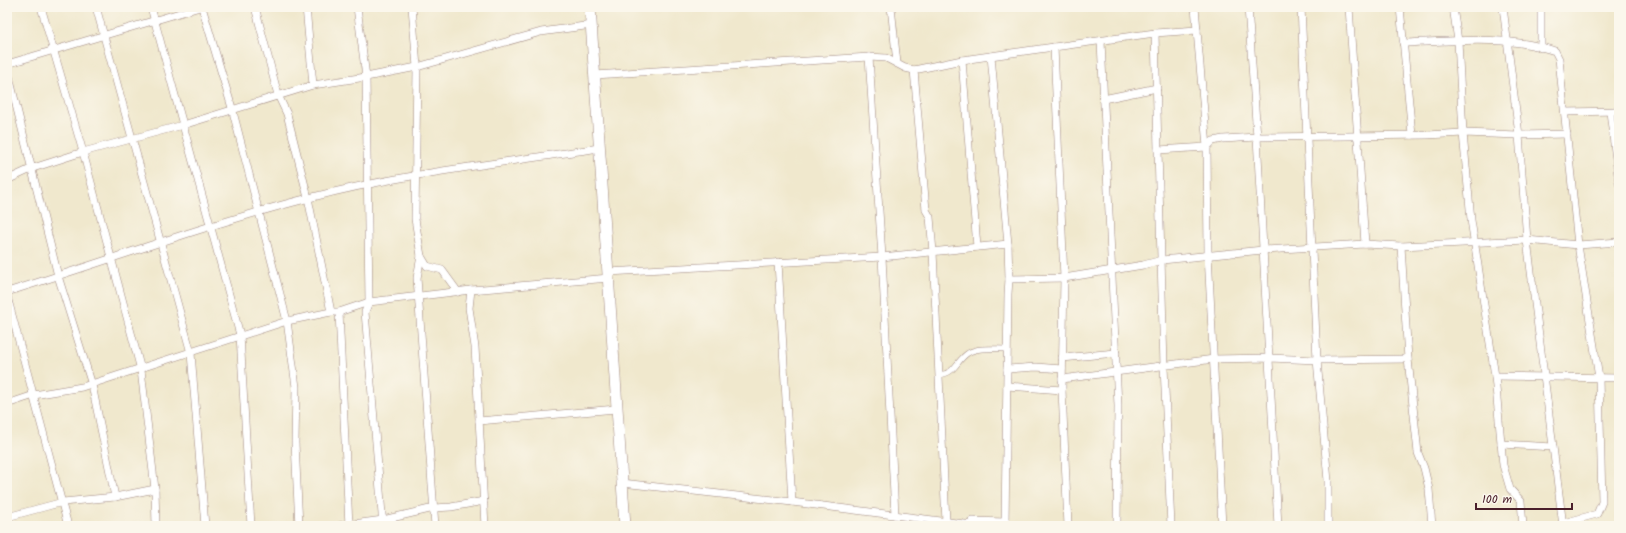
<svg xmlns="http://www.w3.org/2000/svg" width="1626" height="533" viewBox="0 0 1626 533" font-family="Kalam,sans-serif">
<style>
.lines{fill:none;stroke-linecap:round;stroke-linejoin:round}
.pedestrian-casing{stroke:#9d847c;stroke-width:6}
.minor-casing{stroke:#9d847c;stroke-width:8}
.primary-casing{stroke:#9d847c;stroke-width:12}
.pedestrian{stroke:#fff;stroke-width:5}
.minor{stroke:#fff;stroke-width:7}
.primary{stroke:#fff;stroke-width:11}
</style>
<rect width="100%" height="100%" fill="#fbf7ec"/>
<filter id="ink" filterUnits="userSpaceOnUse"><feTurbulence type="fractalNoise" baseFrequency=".025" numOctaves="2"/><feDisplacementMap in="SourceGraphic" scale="8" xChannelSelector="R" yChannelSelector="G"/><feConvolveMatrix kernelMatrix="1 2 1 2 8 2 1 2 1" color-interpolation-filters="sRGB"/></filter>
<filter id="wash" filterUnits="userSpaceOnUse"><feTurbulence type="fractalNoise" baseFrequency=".012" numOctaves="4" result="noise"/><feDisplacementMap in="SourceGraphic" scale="16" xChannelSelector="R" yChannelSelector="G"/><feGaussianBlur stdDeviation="0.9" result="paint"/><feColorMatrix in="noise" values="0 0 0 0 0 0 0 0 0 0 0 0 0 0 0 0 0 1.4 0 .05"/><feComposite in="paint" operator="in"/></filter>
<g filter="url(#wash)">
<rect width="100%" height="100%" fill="#f0e8cd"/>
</g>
<g filter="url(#ink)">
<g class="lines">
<defs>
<path id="pedestrian" d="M939,375c17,-2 16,-13 29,-22 10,-6 25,-4 37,-4"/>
<g id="minor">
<path d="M41,7l42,145 58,218 14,119 1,37"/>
<path d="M96,7l95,346 14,173"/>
<path d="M151,7l89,328 11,191"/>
<path d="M202,7l30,101 55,213 9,66 -1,56 4,83"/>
<path d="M255,7l23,88 9,19 21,84 23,114"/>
<path d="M306,7l7,78"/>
<path d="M357,7l9,70 3,225 -4,10 18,214"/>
<path d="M412,7l5,60 -2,152 6,37 -4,22 18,248"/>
<path d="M891,7l6,56"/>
<path d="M1248,7l9,130 21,389"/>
<path d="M1301,7l16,353 11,121v42"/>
<path d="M1349,7l16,237"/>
<path d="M1400,7l12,128"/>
<path d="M1453,7l5,34 5,92 8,87 24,156 8,89 7,24 11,12 2,25"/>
<path d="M1503,7l16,128 8,105 36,286"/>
<path d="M1155,33l3,117"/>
<path d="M1101,41l17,365 -1,120"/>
<path d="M1403,43c50,-2 104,-8 152,8l4,8 19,186 21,133 3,124 -5,12 -34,9"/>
<path d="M1054,47l10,231 -2,112 6,136"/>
<path d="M1541,48v-41"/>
<path d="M991,56l17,188 1,35 -1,15 -3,232"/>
<path d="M869,57l13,200 13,258"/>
<path d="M962,60l15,187"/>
<path d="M7,64l193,-57"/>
<path d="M7,68l51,208 34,109 23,112"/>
<path d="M914,70l12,140 4,7 3,35 13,270"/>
<path d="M595,75l274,-18 17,1 19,10 9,2 48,-10 92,-13 101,-14 42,-3"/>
<path d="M1103,99l54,-11"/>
<path d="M1565,112l54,-1"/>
<path d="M1610,112l9,71"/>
<path d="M7,180l26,-12 50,-16 100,-27 130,-40 53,-8 51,-10 124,-35 51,-7"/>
<path d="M1401,246l7,113 10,94 6,15 5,21 3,37"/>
<path d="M421,256l6,10 15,4 16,22"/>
<path d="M778,262l14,240"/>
<path d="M608,272l274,-15 126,-13"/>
<path d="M1009,279l55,-1 79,-13 19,-5 101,-10 102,-6 36,2 126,-6 51,5 41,-3"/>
<path d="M471,290l-2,18 6,39 10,179"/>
<path d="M7,292c101,-31 200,-68 302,-94 95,-25 194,-35 290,-50"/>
<path d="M7,296l61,230"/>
<path d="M339,312l10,214"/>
<path d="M1062,358l54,-5"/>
<path d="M1007,369l29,-2 26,2"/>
<path d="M1495,376l124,2"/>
<path d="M1062,379l152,-20 55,-1 48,2 91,-1"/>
<path d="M1007,386l55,4"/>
<path d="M7,404l27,-9 48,-8 205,-66 44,-9h8l30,-10 102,-12 138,-12"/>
<path d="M479,421l137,-12"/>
<path d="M1501,444l52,3"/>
<path d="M622,483l170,19 188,24"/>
<path d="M7,510l3,16"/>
<path d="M7,517l56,-15 52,-5 40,-8"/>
<path d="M972,521l34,1"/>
<path d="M338,526l45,-6 51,-12 17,-1 33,-6"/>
<path d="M1171,526l-7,-160 -6,-216 49,-3 -12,-140"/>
<path d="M1222,526l-14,-272 -1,-107 6,-6 10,-2 34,-2 170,-2 36,-2 56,2 48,-1"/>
</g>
<path id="primary" d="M590,7l35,519"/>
</defs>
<use href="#pedestrian" class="pedestrian-casing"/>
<use href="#minor" class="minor-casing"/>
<use href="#primary" class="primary-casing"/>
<use href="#pedestrian" class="pedestrian"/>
<use href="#minor" class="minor"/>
<use href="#primary" class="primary"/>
</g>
</g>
<rect width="1626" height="533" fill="none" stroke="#fbf7ec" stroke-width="24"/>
<path d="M1476 503v6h96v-6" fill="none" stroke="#4a1f2b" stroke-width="2"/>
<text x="1482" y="503" font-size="12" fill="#4a1f2b" stroke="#fbf7ec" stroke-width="3" paint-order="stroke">100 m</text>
</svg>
